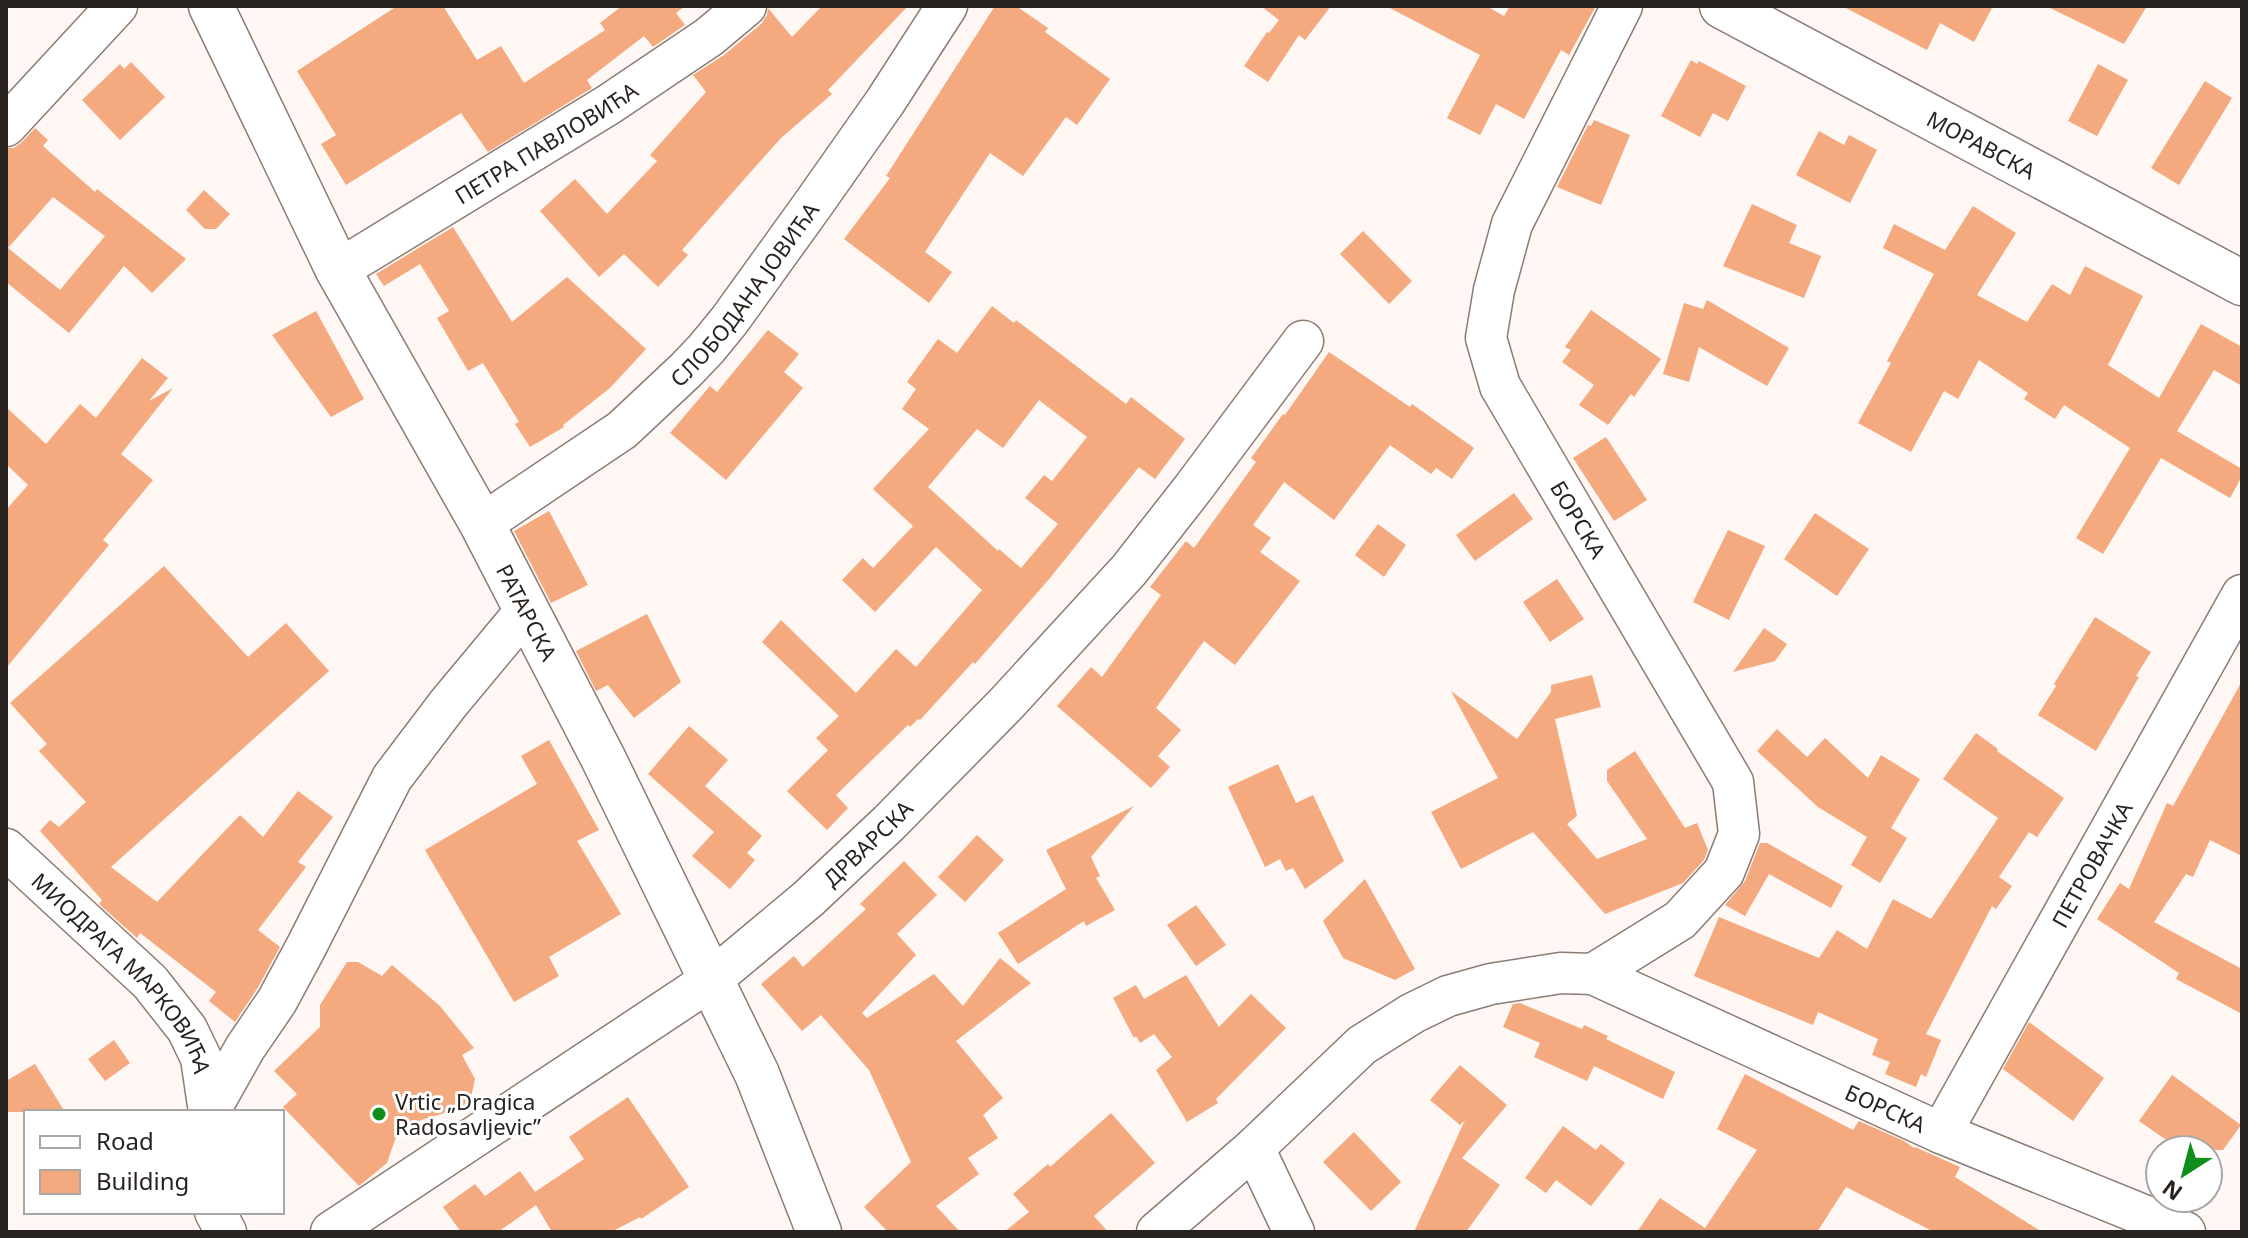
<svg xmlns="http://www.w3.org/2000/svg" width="2248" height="1238" viewBox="0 0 2248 1238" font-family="'Noto Sans',sans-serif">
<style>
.building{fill:#f4a97f;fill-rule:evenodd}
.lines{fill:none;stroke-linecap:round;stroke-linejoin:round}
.minor-casing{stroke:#8b7c74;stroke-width:43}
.tertiary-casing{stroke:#8b7c74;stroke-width:47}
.minor{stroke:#fff;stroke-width:40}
.tertiary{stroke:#fff;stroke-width:44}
.poi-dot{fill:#0f8e1b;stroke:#fff;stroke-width:3}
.labels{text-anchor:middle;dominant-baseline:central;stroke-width:6;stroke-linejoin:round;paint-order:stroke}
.street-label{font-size:22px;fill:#29231f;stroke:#fff}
.poi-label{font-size:22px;fill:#29231f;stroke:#fff;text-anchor:start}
</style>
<rect width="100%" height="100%" fill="#fef7f3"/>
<g class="building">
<path d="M397,6h46l34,54 24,-14 23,37 81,-53 -5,-7 22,-17h63l-9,7 9,12 -32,22 -9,-11 -57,44 5,8 -104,64 -27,-39 -115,72 -25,-41 15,-9 -39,-64z"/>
<path d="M822,6h86l-80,84 4,4 -51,44 -41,46 -58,66 6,5 -30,32 -34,-33 -25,23 -59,-66 35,-32 32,35 50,-53 -7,-6 56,-63 -13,-17 31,-20 37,-31 6,-9 1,-7 24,29z"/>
<path d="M995,6h21l32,22 -3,4 65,47 -33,46 -11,-8 -43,59 -33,-23 -65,99 27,20 -23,31 -85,-64 46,-61 -4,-2z"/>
<path d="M1261,6h70l-26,34 -6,-5 -31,47 -24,-16 23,-34 2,1 10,-13z"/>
<path d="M1386,6h100l18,10 6,-10h86l-27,49 -8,-5 -37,69 -28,-15 -16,31 -33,-17 33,-63z"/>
<path d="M1842,6h151l-19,36 -34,-19 -13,27z"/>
<path d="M2046,6h101l-23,38z"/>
<path d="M1691,60l6,4 2,-3 47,25 -18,35 -15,-8 -13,24 -39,-21z"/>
<path d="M131,62l34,35 -45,43 -38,-40 38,-36 4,5z"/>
<path d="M2098,64l30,16 -31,56 -29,-15z"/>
<path d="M2205,81l27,17 -53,87 -28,-17z"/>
<path d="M1594,120l36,15 -29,70 -44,-18 31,-62 3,1z"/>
<path d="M35,128l13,12 -5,6 52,46 2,-3 89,70 -34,34 -28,-27 -55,67 -63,-51v-134h8l8,-6zM53,197l52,39 -45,54 -52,-42z"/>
<path d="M1819,131l25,14 5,-10 28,15 -27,53 -54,-28z"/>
<path d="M204,190l26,24 -14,15h-11l-19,-19z"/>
<path d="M1752,204l45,21 -8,18 32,13 -17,42 -81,-32z"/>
<path d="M1973,206l43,27 -39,62 50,27 25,-38 18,11 15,-29 58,30 -35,69 51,33 42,-74 41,23v39l-28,-16 -37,61 65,38v7l-12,22 -69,-40 -58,96 -27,-16 54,-90 -66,-43 -9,14 -31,-20 4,-6 -49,-33 -21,39 -14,-8 -33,61 -53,-29 33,-60 -4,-2 47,-87 -51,-26 11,-24 51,26z"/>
<path d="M453,227l59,95 55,-45 79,72 -36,39 -47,37 1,2 -34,20 -15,-23 4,-2 -36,-59 -15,8 -31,-53 12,-7 -29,-47 -36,22 -8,-12z"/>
<path d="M1363,231l49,50 -23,23 -49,-50z"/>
<path d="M1707,300l82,48 -22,38 -68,-39 -10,35 -26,-8 21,-71 19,6z"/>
<path d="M992,306l22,17 2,-3 110,84 5,-7 54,42 -30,40 -16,-12 -89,111 -75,86 -2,-2 -53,58 -2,-1 -8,8 -2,-2 -72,70 12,13 -21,22 -40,-39 41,-41 -12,-12 23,-22 -77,-74 19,-22 75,73 40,-44 20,18 66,-77 -46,-43 -61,65 -33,-32 21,-22 10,10 40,-42 -40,-37 56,-60 -27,-20 14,-20 -9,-7 31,-43 19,14zM1039,400l48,37 -35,44 -8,-6 -19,23 33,26 -37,44 -22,-19 -1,2 -70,-64 49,-58 26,19z"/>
<path d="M1591,310l70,49 -27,38 -3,-3 -23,31 -29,-20 15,-20 -32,-23 9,-12 -6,-3z"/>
<path d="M316,311l48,88 -33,18 -59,-82z"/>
<path d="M768,330l31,24 -15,18 19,16 -77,92 -56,-47 40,-47 7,6z"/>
<path d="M1329,352l81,55 2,-3 62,44 -22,31 -16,-11 -5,6 -41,-29 -56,75 -50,-38 -31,43 18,13 -11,14 40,29 -65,84 -31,-24 -48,67 25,22 -23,26 12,11 -19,21 -94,-82 34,-39 11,10 59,-82 -11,-8 36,-46 8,7 62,-86 -5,-4 32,-44 2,1z"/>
<path d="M142,358l26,20 -19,23 24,-13 -52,66 32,26 -50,60 6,5 -103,123v-158l22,-25 -22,-21v-57l40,37 34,-40 16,14z"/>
<path d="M1606,437l41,63 -33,21 -41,-63z"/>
<path d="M1514,493l19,26 -58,42 -19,-26z"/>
<path d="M549,511l39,74 -37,18 -37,-72z"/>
<path d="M1815,513l54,36 -32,47 -53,-37z"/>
<path d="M1378,524l28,21 -22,32 -29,-22z"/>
<path d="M1728,530l37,16 -36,74 -36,-18z"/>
<path d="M164,566l84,91 38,-34 43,48 -218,196 46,35 83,-87 23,22 35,-46 35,26 -35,45 8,5 -48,63 22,17 -23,42 -22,33 -26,-21 7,-9 -76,-59 -3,5 -38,-34 3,-4 -62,-69 10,-11 9,7 27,-25 -47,-51 8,-7 -37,-41z"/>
<path d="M1557,579l27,40 -34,23 -27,-40z"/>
<path d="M647,614l34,68 -47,36 -26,-33 -12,6 -20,-40z"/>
<path d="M2095,617l56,35 -15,24 3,1 -43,74 -58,-36 18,-29 -2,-2z"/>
<path d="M1764,628l23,16 -12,17 -42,11z"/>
<path d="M1592,675l9,32 -46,12 22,97 -10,8 30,35 50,-20 -40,-58v-11l28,-19 50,77 12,-5 11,27 -4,10 -21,23 -78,31 -72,-82 -72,37 -30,-57 67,-34 -47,-87 66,48 34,-47v-7z"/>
<path d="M2242,681v175l-32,-16 -17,37 -7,-3 -32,48 88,47v45l-66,-35 3,-6 -82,-54 23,-36 9,6 38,-86 6,3z"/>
<path d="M689,726l39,34 -23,26 57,50 -15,17 8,7 -25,29 -38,-33 22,-24 -66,-58z"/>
<path d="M1777,729l30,28 18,-19 43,40 13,-23 39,24 -29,49 16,10 -27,45 -29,-18 16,-28 -49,-30 -61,-56z"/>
<path d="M1976,733l22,16 -1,2 67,47 -27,39 -8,-5 -30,45 13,9 -16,23 -4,-3 -66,128 15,6 -15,37 -5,-3 -5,13 -31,-13 5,-12 -18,-7 6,-16 -60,-27 -5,13 -119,-49 25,-59 100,41 18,-28 30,19 26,-50 38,20 67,-101 -55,-39z"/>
<path d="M549,740l50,90 -22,11 44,73 -72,43 10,19 -45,26 -89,-152 112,-66 -16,-28z"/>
<path d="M1278,764l18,39 17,-8 31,66 -39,28 -12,-21 -7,3 -6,-12 -15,8 -37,-80z"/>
<path d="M1134,806l-43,51 9,19 -4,2 19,32 -29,16 -2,-5 -66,43 -20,-31 68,-44 -20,-39z"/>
<path d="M977,835l27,25 -39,42 -27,-25z"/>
<path d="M1760,843h7l76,43 -12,22 -62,-34 -24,42 -20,-11 20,-24z"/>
<path d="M904,861l33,34 -40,39 19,21 -54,58 5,5 67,-44 29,32 37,-48 31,25 -75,58 47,57 -20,17 15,23 -30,20 11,16 -43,32 24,26h-72l-24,-25 47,-45 -42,-92 -48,-55 -19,16 -41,-47 33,-28 9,11 63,-58 -6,-5z"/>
<path d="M1365,879l50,90 -20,11 -52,-22 -20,-37z"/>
<path d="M1196,905l30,40 -30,21 -29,-41z"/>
<path d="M347,962h11l24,14 10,-11 48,41 34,42 -12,7 13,24 -6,27 -48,14 -25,17 -9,26 -28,23 -76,-79 14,-13 -23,-23 46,-44v-22z"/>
<path d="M1186,975l33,52 32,-33 35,34 -70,71 2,4 -31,19 -31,-52 16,-13 -18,-23 -14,9 -4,-7 -2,2 -21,-40 23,-13 8,14z"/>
<path d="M1520,1003l62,26 2,-4 24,11 -2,3 69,33 -12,27 -69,-33 -7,15 -53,-24 6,-14 -37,-16 10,-23z"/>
<path d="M2029,1022l75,56 -31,43 -70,-52z"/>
<path d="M114,1040l16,23 -25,18 -17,-22z"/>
<path d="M35,1064l30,48h-59v-31z"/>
<path d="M1460,1065l47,40 -45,53 38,27 -34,47h-52l51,-112 -5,5 -30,-25z"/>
<path d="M1745,1074l108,56 6,-9 45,20 10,7 1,-1 45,20 -5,10 87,55h-108l-88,-45 -29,45h-180l23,-34 45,30 52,-78 -40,-21z"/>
<path d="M2172,1075l69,50 -18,25h-42l-42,-29z"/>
<path d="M628,1097l61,90 -48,32 -1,-2 -29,15h-59l-16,-27 -38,27h-37l-18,-25 32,-23 10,12 35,-25 15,21 49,-33 -15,-22z"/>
<path d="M1111,1113l44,50 -61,53 14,16h-104l25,-20 -16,-18 35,-30 2,3z"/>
<path d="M1563,1126l33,24 5,-6 24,19 -34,43 -35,-26 -10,13 -21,-15z"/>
<path d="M1354,1132l47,50 -30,29 -48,-49z"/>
</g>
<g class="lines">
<defs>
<g id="minor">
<path d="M6,126l111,-120"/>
<path id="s1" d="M338,270l270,-165 101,-68 37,-31"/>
<path id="s2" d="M482,524l140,-94 64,-60 20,-21 23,-28 85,-118 71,-101 62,-96"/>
<path id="s3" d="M6,849l144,133 37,47 14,29 8,54"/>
<path d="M1593,974l87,-54 44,-48 15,-38 -6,-52 -233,-396 -14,-48 8,-48 18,-66 110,-218"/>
<path d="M209,1112l36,-64 32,-47 28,-52 87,-171 56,-74 79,-95"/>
<path id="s4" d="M1941,1133l301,-538"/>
<path d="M1254,1148l40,84"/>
<path d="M215,1212l11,20"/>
<path id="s5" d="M331,1232l380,-252 97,-81 81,-76 117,-119 123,-134 65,-83 109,-146"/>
<path id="s6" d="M1157,1232l97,-84 108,-103 51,-32 35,-17 43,-12 70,-11 32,1 348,159 244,99"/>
</g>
<g id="tertiary">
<path id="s7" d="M211,6l127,264 144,254 121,234 154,316 62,158"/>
<path id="s8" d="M1722,6l520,277"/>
</g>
</defs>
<use href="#minor" class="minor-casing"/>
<use href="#tertiary" class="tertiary-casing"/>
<use href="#minor" class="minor"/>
<use href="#tertiary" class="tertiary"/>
</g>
<circle class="poi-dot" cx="379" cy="1114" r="8"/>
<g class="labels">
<g class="street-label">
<text stroke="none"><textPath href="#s1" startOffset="244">ПЕТРА ПАВЛОВИЋА</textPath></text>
<text stroke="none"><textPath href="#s8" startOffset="294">МОРАВСКА</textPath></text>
<text stroke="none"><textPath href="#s2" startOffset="352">СЛОБОДАНА ЈОВИЋА</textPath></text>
<text transform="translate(1579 519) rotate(59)">БОРСКА</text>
<text stroke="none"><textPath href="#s7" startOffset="684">РАТАРСКА</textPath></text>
<text stroke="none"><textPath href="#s5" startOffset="664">ДРВАРСКА</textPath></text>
<text stroke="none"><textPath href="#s4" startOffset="308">ПЕТРОВАЧКА</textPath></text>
<text stroke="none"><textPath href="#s3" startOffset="172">МИОДРАГА МАРКОВИЋА</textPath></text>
<text stroke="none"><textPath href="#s6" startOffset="846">БОРСКА</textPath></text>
</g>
<g class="poi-label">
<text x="395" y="1101">Vrtic „Dragica<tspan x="395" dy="25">Radosavljevic”</tspan></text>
</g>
</g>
<rect width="2248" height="1238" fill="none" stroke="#29231f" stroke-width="16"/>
<rect x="24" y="1110" width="260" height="104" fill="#ffffff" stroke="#a9a7a5" stroke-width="2"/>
<rect x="40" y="1136" width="40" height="12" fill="#ffffff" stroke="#a9a7a5" stroke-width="2"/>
<text x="96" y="1150" font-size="24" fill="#29231f">Road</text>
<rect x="40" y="1170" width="40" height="24" fill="#f4a97f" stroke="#a9a7a5" stroke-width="2"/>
<text x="96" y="1190" font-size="24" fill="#29231f">Building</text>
<g transform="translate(2184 1174) rotate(216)"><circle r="38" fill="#ffffff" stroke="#a9a7a5" stroke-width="2"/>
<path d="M0-6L14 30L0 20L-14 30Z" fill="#0f8e1b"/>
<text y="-12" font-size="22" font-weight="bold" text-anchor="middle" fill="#29231f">N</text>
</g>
</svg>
